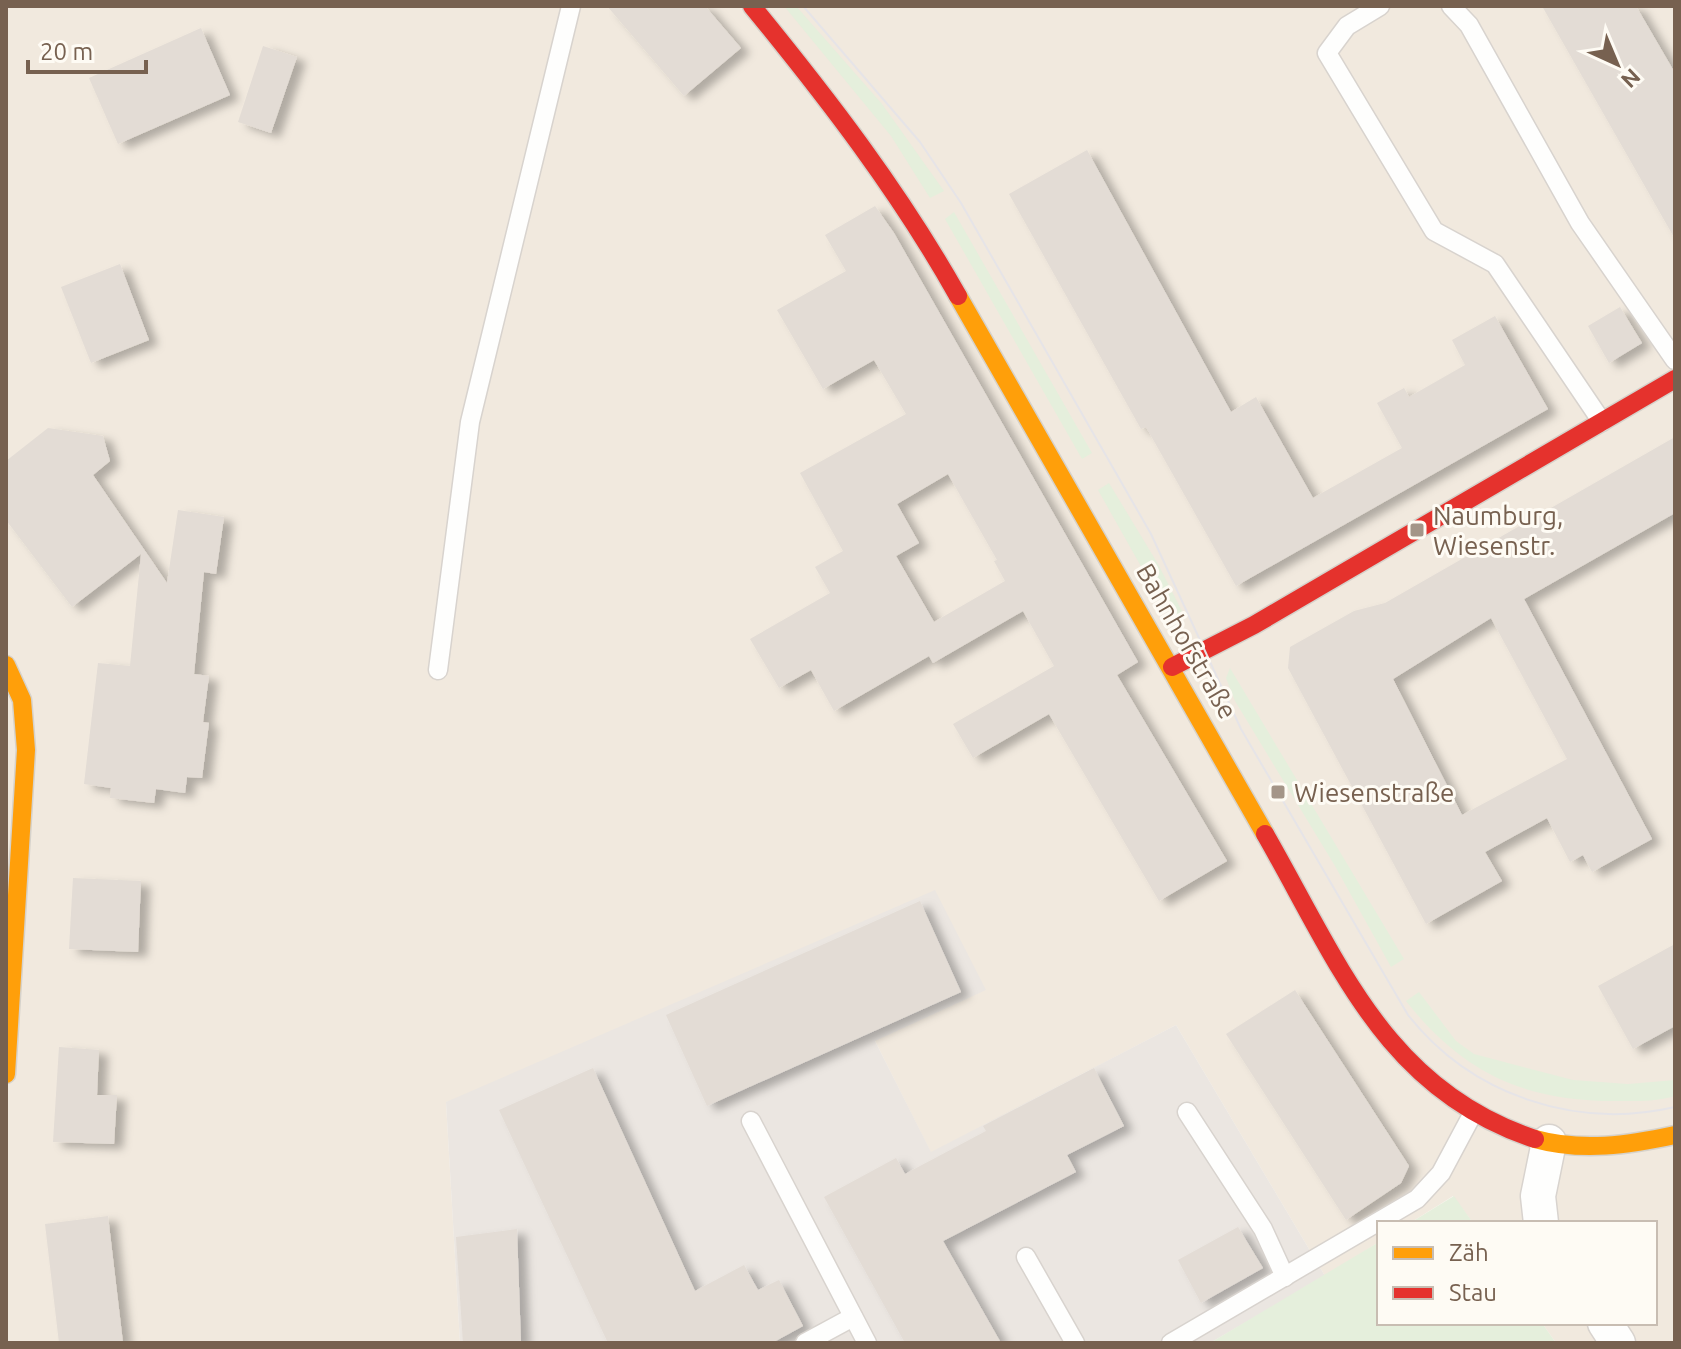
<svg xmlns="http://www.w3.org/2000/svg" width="1681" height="1349" viewBox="0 0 1681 1349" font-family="Ubuntu,sans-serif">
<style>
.residential{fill:#f1e9de}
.industrial{fill:#ebe6e1}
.green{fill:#e5efdc}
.building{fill:#e3dcd5;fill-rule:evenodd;filter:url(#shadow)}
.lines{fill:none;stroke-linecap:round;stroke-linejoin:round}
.lane-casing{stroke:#d8d3ce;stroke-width:21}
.street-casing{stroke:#d8d3ce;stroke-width:37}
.slow-casing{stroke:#d6d2cb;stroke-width:21}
.jam-casing{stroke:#d6d2cb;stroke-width:21}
.lane{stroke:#fefefd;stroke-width:18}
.street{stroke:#fefefd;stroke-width:34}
.slow{stroke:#ff9f0a;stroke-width:18}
.jam{stroke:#e5322d;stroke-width:18}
.tram{stroke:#e6e4e7;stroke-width:2}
.poi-dot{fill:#a49588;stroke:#fefbf4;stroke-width:3}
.labels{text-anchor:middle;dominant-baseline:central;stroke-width:6;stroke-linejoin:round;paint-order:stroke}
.poi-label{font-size:26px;fill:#776150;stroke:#fefbf4;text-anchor:start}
.street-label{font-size:26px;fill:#776150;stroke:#fefbf4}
</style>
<defs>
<filter id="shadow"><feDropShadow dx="9" dy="5" stdDeviation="4" flood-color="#0004"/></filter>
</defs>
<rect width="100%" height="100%" fill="#f8f6f0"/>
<path class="residential" d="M6,6h1669v1337h-119l-14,-20h113v-100h-182l-20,-27 -43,27h-31v19l-54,34 -149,-251 -245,128 -56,-112 -429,61 14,241h-454z"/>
<path class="industrial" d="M935,890l51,100 -111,51 56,111 245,-127 149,251 -115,67h-750l-14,-241z"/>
<g class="green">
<path d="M784,6h12l86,98 62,87 -14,7 -39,-62z"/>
<path d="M954,212l138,241 -10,6 -137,-240z"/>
<path d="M1109,483l49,81 27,53 -2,2 -18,-10 -67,-119z"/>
<path d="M1230,668l174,291 -13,8 -56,-101 -100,-165 -9,-23z"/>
<path d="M1419,992l37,49 18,13 99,26 55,4 47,-4v16c-20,6 -40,5 -61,5 -91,0 -152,-29 -208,-100z"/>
<path d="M1454,1196l19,27h-63z"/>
<path d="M1379,1242v81h163l14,20h-346z"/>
</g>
<g class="building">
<path d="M607,6h98l36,42 -57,48z"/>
<path d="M1542,6h94l39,67v166z"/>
<path d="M201,28l29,67 -112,49 -29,-66z"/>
<path d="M263,46l34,11 -26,76 -33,-11z"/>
<path d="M1087,150l144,262 25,-15 57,101 89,-50 -25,-45 27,-15 5,9 56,-32 -13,-25 43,-24 53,93 -312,177 -90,-159 -5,2 -132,-235z"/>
<path d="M875,206l19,27 244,429 -21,13 110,186 -68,40 -110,-187 -76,44 -20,-34 101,-58 -31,-55 -90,52 -4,-7 -95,55 -23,-41 -32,18 -29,-49 80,-46 -15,-26 28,-16 -43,-78 106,-59 -32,-54 -51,29 -46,-79 69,-39 -21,-36zM948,474l49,86 -3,1 11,20 -71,41 -38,-66 23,-13 -22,-39z"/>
<path d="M120,264l29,76 -58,23 -30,-76z"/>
<path d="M1620,307l22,36 -33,20 -21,-37z"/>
<path d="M48,428l55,8 7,25 -17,14 74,108 11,-73 46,7 -8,57 -12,-2 -10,102 15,2 -6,46 6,1 -7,55 -15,-1 -2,16 -29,-4 -2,14 -44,-5 1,-10 -27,-4 14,-121 32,3 11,-112 -69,53 -66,-87v-59z"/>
<path d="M1675,437v76l-151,86 128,240 -60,33 -9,-17 -13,7 -23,-44 -62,34 17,29 -76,43 -138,-256 2,-21 64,-36 31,-8zM1491,618l76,141 -105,56 -69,-136z"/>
<path d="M73,878l68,3 -3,71 -69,-3z"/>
<path d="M920,901l41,91 -254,114 -41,-91z"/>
<path d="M1675,944v82l-42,23 -35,-63z"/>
<path d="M1295,990l114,176 -8,17 -55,37 -120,-186z"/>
<path d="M59,1047l40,3 -2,45h20l-3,49 -61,-2z"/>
<path d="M593,1068l102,223 49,-26 14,25 21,-10 24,46 -31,17h-164l-109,-233z"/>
<path d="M1094,1068l30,58 -57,29 9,17 -133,69 58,102h-96l-81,-146 72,-39 9,16 81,-43 -3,-5z"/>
<path d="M108,1216l15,127h-64l-14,-119z"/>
<path d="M1238,1227l25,41 -62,35 -23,-43z"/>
<path d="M517,1229l4,114h-58l-7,-106z"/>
</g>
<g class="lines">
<defs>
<g id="lane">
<path d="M1380,6l-33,20 -20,27 107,178 61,33 107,158"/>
<path d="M1451,6l18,19 111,198 95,137"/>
<path d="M438,670l32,-248 101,-416"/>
<path d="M1187,1112l76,117 22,48"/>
<path d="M751,1121l116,222"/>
<path d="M1026,1257l49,86"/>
<path d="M805,1343l48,-26"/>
<path d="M1171,1343l246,-144 24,-26 31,-58"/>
</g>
<g id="street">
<path d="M1541,1223l-3,-27 11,-54"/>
<path d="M1605,1323l13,20"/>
</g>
<g id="slow">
<path d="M958,296l307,538"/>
<path d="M6,665l16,35 4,50 -20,324"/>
<path d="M1535,1139c47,13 94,6 140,-4"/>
</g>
<g id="jam">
<path d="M752,6c76,93 147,185 206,290"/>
<path d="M1172,667l82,-42 421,-246"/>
<path d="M1265,834c73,127 120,256 270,305"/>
</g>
</defs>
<use href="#lane" class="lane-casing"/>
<use href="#street" class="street-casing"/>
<use href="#slow" class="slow-casing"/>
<use href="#jam" class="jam-casing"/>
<use href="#lane" class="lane"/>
<use href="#street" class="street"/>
<use href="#slow" class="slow"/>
<use href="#jam" class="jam"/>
<path class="tram" d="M803,6l117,136 41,61 190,331 90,195 167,286c63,80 167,115 267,92"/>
</g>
<g class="poi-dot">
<rect x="1409" y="522" width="16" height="16" rx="4"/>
<rect x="1270" y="784" width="16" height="16" rx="4"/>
</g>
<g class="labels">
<g class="poi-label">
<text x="1433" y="515">Naumburg,<tspan x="1433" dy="30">Wiesenstr.</tspan></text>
<text x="1294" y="792">Wiesenstraße</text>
</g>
<g class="street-label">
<text transform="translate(1187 641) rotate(60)">Bahnhofstraße</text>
</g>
</g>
<rect width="1681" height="1349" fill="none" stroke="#776150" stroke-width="16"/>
<rect x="1377" y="1221" width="280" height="104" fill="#fefbf4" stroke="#c8bdb2" stroke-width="2"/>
<rect x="1393" y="1247" width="40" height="12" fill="#ff9f0a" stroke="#c8bdb2" stroke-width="2"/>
<text x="1449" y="1261" font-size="24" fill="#776150">Zäh</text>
<rect x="1393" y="1287" width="40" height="12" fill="#e5322d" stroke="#c8bdb2" stroke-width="2"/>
<text x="1449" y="1301" font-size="24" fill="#776150">Stau</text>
<g transform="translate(1617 64) rotate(136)" stroke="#fefbf4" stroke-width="6" paint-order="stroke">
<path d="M0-6L14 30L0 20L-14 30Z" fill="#776150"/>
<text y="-12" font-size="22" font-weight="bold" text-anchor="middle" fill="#776150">N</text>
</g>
<path d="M28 60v12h118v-12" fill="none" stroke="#776150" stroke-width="4"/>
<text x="40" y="60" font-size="24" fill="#776150" stroke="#fefbf4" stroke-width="6" paint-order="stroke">20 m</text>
</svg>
